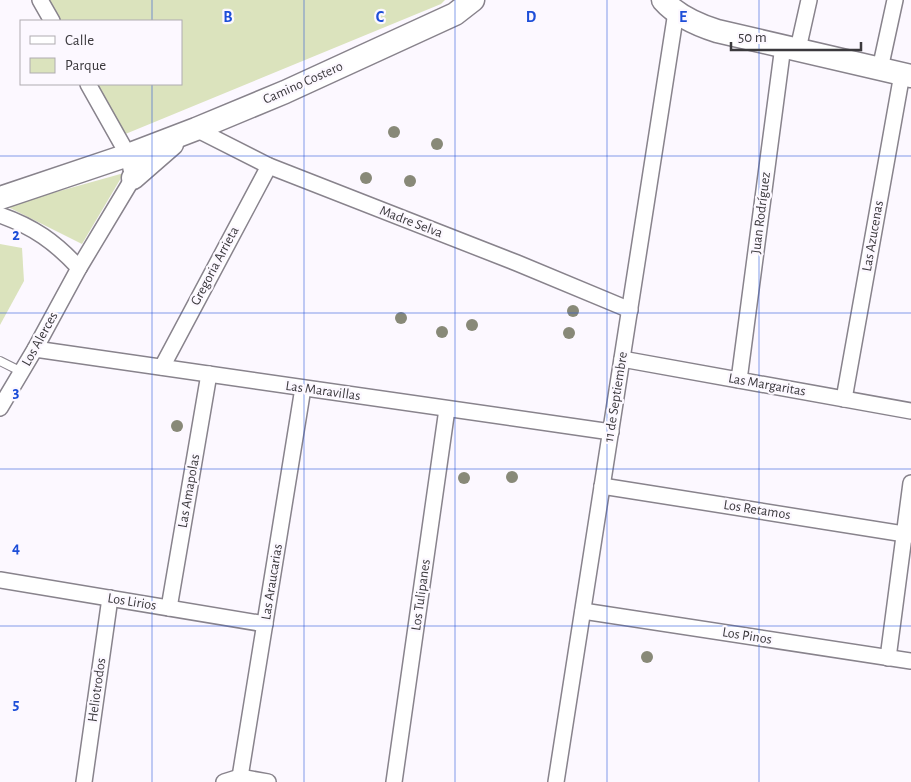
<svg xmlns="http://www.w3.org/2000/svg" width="911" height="782" viewBox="0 0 911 782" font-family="'Alegreya Sans',sans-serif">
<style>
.green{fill:#dbe3bd}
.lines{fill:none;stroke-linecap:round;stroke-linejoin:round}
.lane-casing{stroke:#88838c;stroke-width:10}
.street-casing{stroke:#88838c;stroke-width:18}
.secondary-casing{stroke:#88838c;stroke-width:25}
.lane{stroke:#fff;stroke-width:8}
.street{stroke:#fff;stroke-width:15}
.secondary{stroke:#fff;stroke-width:22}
.tree{fill:#888978}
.grid{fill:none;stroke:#1d4ed8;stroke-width:1;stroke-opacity:0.55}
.labels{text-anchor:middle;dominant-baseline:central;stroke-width:4.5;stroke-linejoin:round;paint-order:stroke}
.street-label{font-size:14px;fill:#3b393d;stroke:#fcf8ff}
.grid-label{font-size:16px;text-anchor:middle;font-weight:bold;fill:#1d4ed8;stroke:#fcf8ff;stroke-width:4.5;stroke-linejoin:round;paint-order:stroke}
</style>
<rect width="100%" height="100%" fill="#fcf8ff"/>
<g class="green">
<path d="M48,0h397l-4,4 -318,131 -29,-51h87v-63h-121z"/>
<path d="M124,173l-42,71 -76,-38z"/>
<path d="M0,244l22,4 2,33 -24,44z"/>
</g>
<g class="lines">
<defs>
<path id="lane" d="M0,361l22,11"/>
<g id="street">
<path d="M40,0l12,21"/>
<path d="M798,49l11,-49"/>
<path d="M880,69l15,-69"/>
<path d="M196,129l73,37 248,97 113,47"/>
<path d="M0,215c34,12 55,27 79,53"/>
<path d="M35,349l576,83"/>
<path d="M622,359l289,52"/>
<path d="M162,367l107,-201"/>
<path d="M739,380l44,-334"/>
<path d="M844,399l58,-325"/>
<path d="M0,408l35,-59 44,-81 54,-90 -5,-23 -40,-71"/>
<path d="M602,486l309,49"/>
<path d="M0,580l265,44"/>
<path d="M169,608l40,-234"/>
<path d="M583,611l328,50"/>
<path d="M888,658l23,-175"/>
<path d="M240,777l63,-389"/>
<path d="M84,782l26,-184"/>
<path d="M224,782l16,-5 28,5"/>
<path d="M394,782l53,-373"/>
<path d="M556,782l120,-770"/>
</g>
<g id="secondary">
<path d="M663,0c14,16 35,25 54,31l194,45"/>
<path d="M133,178l39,-34"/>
<path d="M0,198l128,-43 68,-26 89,-37 170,-78 18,-14"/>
</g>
</defs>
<use href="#lane" class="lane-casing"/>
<use href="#street" class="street-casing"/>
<use href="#secondary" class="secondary-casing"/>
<use href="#lane" class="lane"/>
<use href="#street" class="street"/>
<use href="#secondary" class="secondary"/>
</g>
<g class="tree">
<circle cx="394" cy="132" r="6"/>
<circle cx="437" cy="144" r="6"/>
<circle cx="366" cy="178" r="6"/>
<circle cx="410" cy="181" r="6"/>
<circle cx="573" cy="311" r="6"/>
<circle cx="401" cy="318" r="6"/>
<circle cx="472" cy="325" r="6"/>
<circle cx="442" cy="332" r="6"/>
<circle cx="569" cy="333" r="6"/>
<circle cx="177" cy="426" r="6"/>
<circle cx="512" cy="477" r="6"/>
<circle cx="464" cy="478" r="6"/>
<circle cx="647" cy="657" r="6"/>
</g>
<path class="grid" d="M152,0v21M304,0v782M455,0v782M607,0v782M759,0v782M152,84v698M0,156h911M0,313h911M0,469h911M0,626h911"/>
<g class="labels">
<g class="street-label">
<text transform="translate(303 83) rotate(-24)">Camino Costero</text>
<text transform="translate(761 213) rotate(-83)">Juan Rodríguez</text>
<text transform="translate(411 222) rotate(21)">Madre Selva</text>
<text transform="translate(873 236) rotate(-80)">Las Azucenas</text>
<text transform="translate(215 266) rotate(-62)">Gregoria Arrieta</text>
<text transform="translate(40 339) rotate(-61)">Los Alerces</text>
<text transform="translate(767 385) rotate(10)">Las Margaritas</text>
<text transform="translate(323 391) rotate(8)">Las Maravillas</text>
<text transform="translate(616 397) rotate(-81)">11 de Septiembre</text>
<text transform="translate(189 491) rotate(-80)">Las Amapolas</text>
<text transform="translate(757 510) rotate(9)">Los Retamos</text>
<text transform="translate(272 582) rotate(-81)">Las Araucarias</text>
<text transform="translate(421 595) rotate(-82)">Los Tulipanes</text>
<text transform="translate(132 602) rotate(9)">Los Lirios</text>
<text transform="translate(747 636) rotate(9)">Los Pinos</text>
<text transform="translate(97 690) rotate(-82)">Heliotrodos</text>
</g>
</g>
<g class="grid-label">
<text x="228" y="22">B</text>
<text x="380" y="22">C</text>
<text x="531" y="22">D</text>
<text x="683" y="22">E</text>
<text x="16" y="240">2</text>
<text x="16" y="397">3</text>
<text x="16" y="553">4</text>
<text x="16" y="709">5</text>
</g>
<rect x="20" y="20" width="162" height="65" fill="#fcf8ff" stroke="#afacb1"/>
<rect x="30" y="36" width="25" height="8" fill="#ffffff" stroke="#afacb1"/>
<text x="65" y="45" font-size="15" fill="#3b393d">Calle</text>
<rect x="30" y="58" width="25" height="15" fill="#dbe3bd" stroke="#afacb1"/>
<text x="65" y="70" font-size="15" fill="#3b393d">Parque</text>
<path d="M731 42v8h130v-8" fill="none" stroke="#3b393d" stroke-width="2.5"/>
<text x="738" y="42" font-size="15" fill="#3b393d" stroke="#fcf8ff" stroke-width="4" paint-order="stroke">50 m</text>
</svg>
